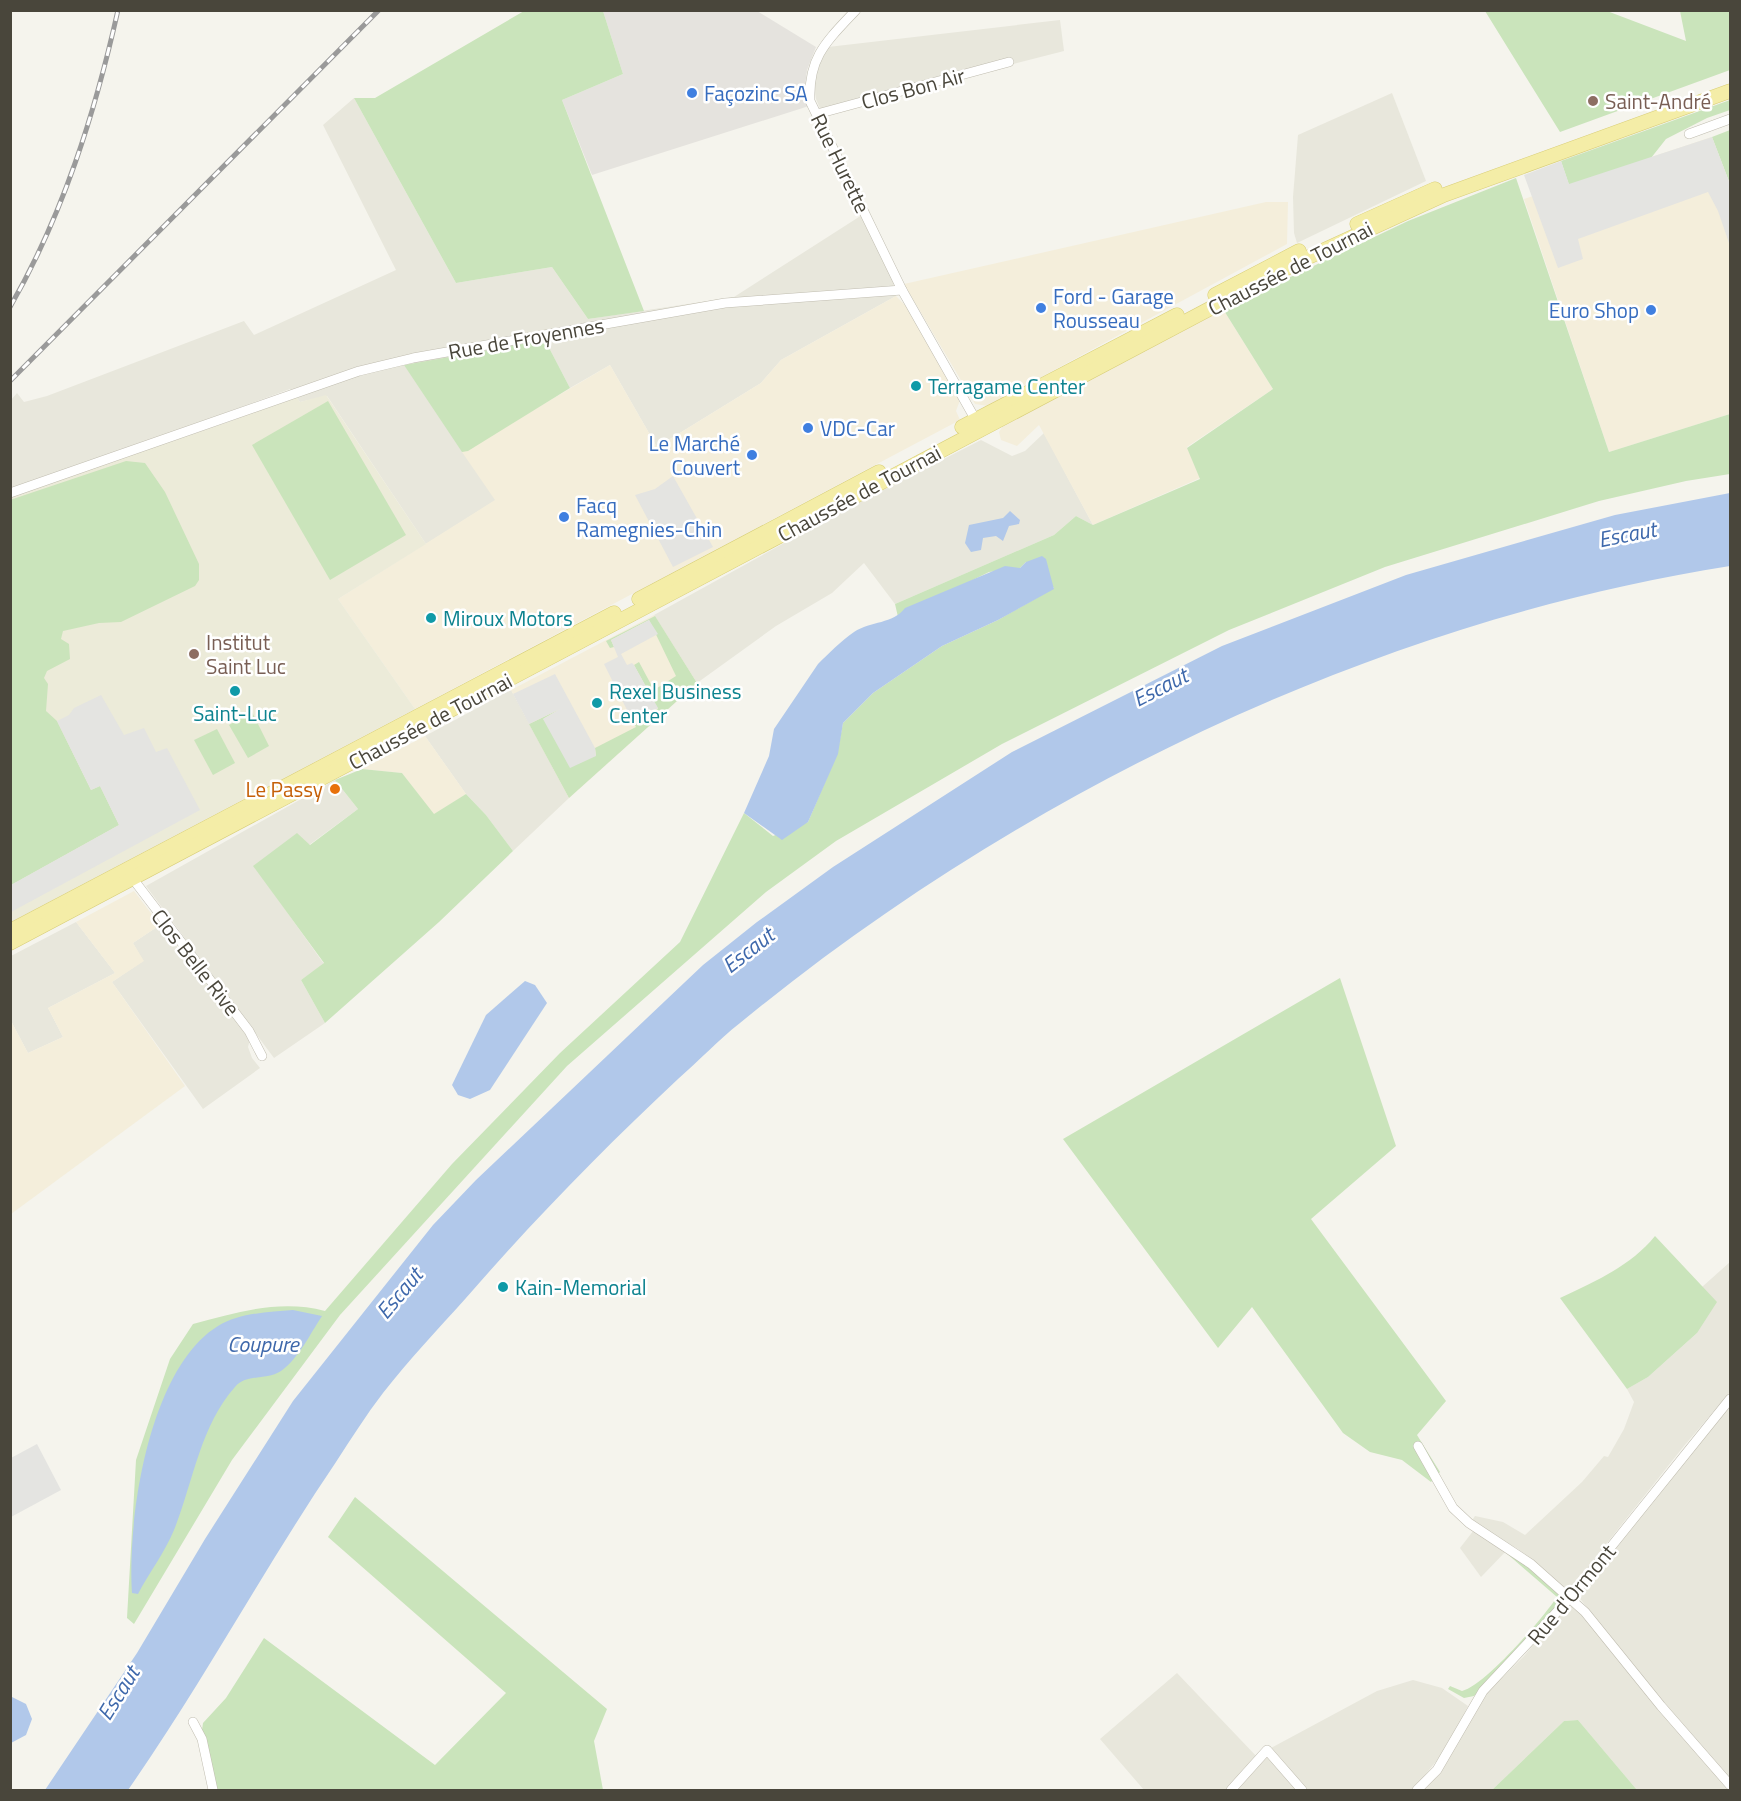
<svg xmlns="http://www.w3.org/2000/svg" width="1741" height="1801" viewBox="0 0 1741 1801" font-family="'Titillium Web',sans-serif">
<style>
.residential{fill:#e8e7dc}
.commercial{fill:#f4eedb}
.industrial{fill:#e5e3de}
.education{fill:#ecebd9}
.green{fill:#cae4bb}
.parking{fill:#e4e4e1}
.water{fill:#b1c8ea}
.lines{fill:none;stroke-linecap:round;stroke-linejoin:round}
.street-casing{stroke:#c0bdb0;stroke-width:10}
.primary-casing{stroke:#d8ce78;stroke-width:15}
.street{stroke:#fff;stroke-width:9}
.primary{stroke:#f4eda7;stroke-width:14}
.rail-casing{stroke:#9a9a9a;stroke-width:5}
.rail{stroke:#fff;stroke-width:3;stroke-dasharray:9;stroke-linecap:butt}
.shop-dot{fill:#3f7fe0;stroke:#fff;stroke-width:2}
.education-dot{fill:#8d6e63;stroke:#fff;stroke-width:2}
.culture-dot{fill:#0f9aa8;stroke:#fff;stroke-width:2}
.food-dot{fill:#e8710a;stroke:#fff;stroke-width:2}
.labels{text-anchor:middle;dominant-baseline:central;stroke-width:5;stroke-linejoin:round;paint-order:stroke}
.street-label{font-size:21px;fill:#49463b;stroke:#fff}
.shop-label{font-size:21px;fill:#366cbe;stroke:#fff;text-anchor:start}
.education-label{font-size:21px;fill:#785e54;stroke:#fff;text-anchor:start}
.culture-label{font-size:21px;fill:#0d838f;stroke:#fff;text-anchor:start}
.food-label{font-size:21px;fill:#c56008;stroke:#fff;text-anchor:end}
.water-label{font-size:22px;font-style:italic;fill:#3e68ab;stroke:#fff}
</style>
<rect width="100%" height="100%" fill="#f5f4ed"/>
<g class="residential">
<path d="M1060,20l4,31 -242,62 -6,-14 -3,-17 5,-19 10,-16z"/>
<path d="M1392,93l34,88 -129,62 -3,-10 -1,-36 5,-62z"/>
<path d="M354,98l102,185 96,-16 36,52 146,-22 128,-82 30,64 4,17 -115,64 -20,23 -104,64 -47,-82 -40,23 -25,-48 -49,160 -70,44 -99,-148 -27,6 -10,-13 -279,102v-91l6,-7 7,9 23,-6 197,-75 10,14 142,-65 -73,-145z"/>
<path d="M1044,433l49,92 -17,-9 -22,19 -159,69 -31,-41 -32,30 -56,33 -79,57 -43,-68 188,-104 139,-71 31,16 13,-5z"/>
<path d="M511,690l58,108 -56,53 -27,-36 -20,-21 -41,-58z"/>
<path d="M335,780l23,29 -49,36 -55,21 70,98 -23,16 24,43 -51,35 -128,-172z"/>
<path d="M76,922l39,51 -67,35 15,29 -35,16 -17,-32v-65z"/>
<path d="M160,925l90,114 -2,8 4,11 8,10 -57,41 -91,-127 31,-21 -10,-18z"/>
<path d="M1730,1262v130l-46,54 -116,146 -50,-43 -47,-27 4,-6 28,6 22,13 57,-53 22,-26 4,1 16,-28 10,-27 -7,-13 21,-12 49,-44 5,-46z"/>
<path d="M1730,1404v376l-104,-123 -48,-61v-5z"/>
<path d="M1474,1530l34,19 -27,28 -21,-29z"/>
<path d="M1572,1607l15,12 143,171h-93l-59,-70 -14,1 -72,69h-68l16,-18 41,-73 43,-43 40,-48z"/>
<path d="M1177,1673l82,86 12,-11 106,-57 36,-11 29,8 26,18 -22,43 -33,41h-269l-44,-51z"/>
</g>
<g class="commercial">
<path d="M1712,137l18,47v230l-121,38 -85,-253z"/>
<path d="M1266,202h22l-1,42 -299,162 -13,-2 -71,-120z"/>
<path d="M896,296l12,12 52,92 -4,11 4,9 -545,289 -77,-110 157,-99 -33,-48 148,-87 47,82 104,-64 20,-23z"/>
<path d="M1223,309l50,80 -86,58 13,31 -107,47 -54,-100 -22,21 -16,-6 -2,-8 5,-8z"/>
<path d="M654,615l43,68 -128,115 -58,-108z"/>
<path d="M425,736l41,58 -32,21 -32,-42 -40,-4z"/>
<path d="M134,891l26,34 -27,18 11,18 -32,21 73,104 -174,128v-193l17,32 35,-16 -15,-29 67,-35 -39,-51z"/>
</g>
<path class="industrial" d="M603,11h154l59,36 -9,23 -2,17 4,19 -217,69 -30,-75 61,-26z"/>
<path class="education" d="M295,395l5,7 26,-7 100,149 -88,55 77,110 -404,213v-427l220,-74z"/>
<g class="green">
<path d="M524,11h79l20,63 -61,26 82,211 -56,8 -36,-52 -96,16 -102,-185h21z"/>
<path d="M1485,11h122l79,30 -6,-30h50v59l-170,62z"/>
<path d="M1730,100v10l-23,8 -41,21 -15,19 -82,27 -8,-24z"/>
<path d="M1730,130v54l-18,-47z"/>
<path d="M1516,178l93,274 121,-38v60l-44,7 -87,20 -214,66 -156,63 -227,114 -166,97 -70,51 -199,174 -227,249 -108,145 -98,164 -7,-6 9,-158 34,-101 23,-35c44,-12 88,-25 132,-13l127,-147 108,-111 120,-111 64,-129 29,23 35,-14 29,-68 6,-31 30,-30 69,-47 56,-26 56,-32 -28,-26 -6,6 -31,4 -91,45 -3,-13 159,-69 22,-19 17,9 107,-46 -13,-31 86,-59 -50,-80 185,-88z"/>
<path d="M545,340l25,48 -102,63 -6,1 -58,-87z"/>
<path d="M328,401l78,134 -76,45 -78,-135z"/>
<path d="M126,461l19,2 20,29 34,72v16l-4,6 -74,36 -22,1 -36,8 -2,8 8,5 1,15 -23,12 -3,7 4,6 -2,27 11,10 34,69 9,-4 19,39 -108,60 -1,-385z"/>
<path d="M655,616l42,67 -128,115 -40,-74 31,-15 -17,10 53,37 -1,-8 41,-21 -3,-5 25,-13 -24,-44 5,-3 15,28 22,-14 -27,-56 -38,20 3,7 -4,1 -4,-7z"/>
<path d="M252,712l17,34 -21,12 -19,-33z"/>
<path d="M217,729l18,34 -22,12 -19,-35z"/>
<path d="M362,769l40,4 32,41 32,-20 20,21 27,36 -74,71 -114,101 -24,-43 23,-17 -71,-97 44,-33 13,12 48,-36 -23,-29z"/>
<path d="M1340,978l56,168 -85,73 135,182 -29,34 23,37 -9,10 -29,-22 -32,-8 -27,-19 -91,-126 -34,41 -155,-209z"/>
<path d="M1655,1236l62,66 -20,31 -49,44 -21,12 -67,-91c34,-16 71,-32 95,-62z"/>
<path d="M355,1497l252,212 -13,32 9,49h-388l-14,-53 2,-14 23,-25 38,-60 171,127 71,-72 -178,-156z"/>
<path d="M1508,1549l53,47v3l-21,27 -66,70 -10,2 -16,-9 2,-3 12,5c23,-5 81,-73 95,-94l-52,-45z"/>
<path d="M1578,1720l59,70h-145l72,-69z"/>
</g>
<g class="parking">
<path d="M1712,137l18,47v62l-12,-35 -10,-19 -130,47 5,20 -25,9 -34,-93 37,-14 8,23z"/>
<path d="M673,476l40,71 -40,20 -38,-72 20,-6z"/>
<path d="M649,620l9,14 -37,20 6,11 5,-2 2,2 24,43 -25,14 -29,-58 14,-7 -7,-17z"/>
<path d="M555,674l40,74 1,8 -26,12 -27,-49 17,-10 -31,15 -16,-30z"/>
<path d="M101,695l23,40 20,-7 12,24 11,-4 33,62 -189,102v-27l108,-60 -19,-39 -9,4 -34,-69 12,-6 5,-7z"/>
<path d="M37,1444l24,46 -50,27v-59z"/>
</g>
<g class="water">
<path d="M1730,493v73c-357,56 -711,228 -990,457 -22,17 -41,38 -62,56 -75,70 -145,142 -212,219 -28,31 -57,62 -83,95 -17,22 -32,46 -47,69 -73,108 -134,222 -208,328h-83l92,-137 68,-114 88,-138 140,-176 43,-45 227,-215 54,-43 76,-55 179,-115 210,-106 184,-71 209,-60z"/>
<path d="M1010,511l10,9 -1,4 -10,2 -6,15 -7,-5 -13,2 -2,12 -10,2 -6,-9 4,-18 34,-7z"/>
<path d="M1042,556l4,3 8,30 -56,31 -56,26 -69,47 -30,30 -5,31 -30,68 -26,18 -38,-27 25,-57 5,-27 44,-65c11,-11 23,-23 36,-32 17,-11 39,-8 51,-24l100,-42 15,2 6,-6z"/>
<path d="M525,981l10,4 12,18 -57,87 -20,9 -12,-4 -6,-10 34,-70z"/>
<path d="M293,1310l29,6c-12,18 -23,42 -41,55 -15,10 -34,2 -46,16 -35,39 -42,96 -61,143 -9,22 -25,43 -36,64l-6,-1c-5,-74 17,-225 86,-267 21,-13 51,-14 75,-16z"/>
<path d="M10,1696l16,8 6,15 -6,16 -15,8z"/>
</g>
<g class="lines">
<defs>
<g id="street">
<path d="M856,10c-29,31 -48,47 -46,91l92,189"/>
<path d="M817,114l192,-52"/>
<path d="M1689,134l41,-15"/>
<path d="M10,493l349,-122 54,-13 312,-55 177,-13 76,134"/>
<path d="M130,875l119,156 13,25"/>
<path d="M1418,1446l35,62 16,15 62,41 54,48 76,94 69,79"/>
<path d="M193,1722l9,17 11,51"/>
<path d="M1231,1790l36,-40 35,40"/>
<path d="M1417,1790l20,-20 46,-79 86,-92 161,-200"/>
</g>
<g id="primary">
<path d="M1357,224l78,-35"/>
<path d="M1215,295l84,-44"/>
<path d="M962,427l215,-112"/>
<path d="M639,599l240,-127"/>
<path d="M10,931l604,-318"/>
<path d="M10,943l1290,-682 144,-66 286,-104"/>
</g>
</defs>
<use href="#street" class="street-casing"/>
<use href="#primary" class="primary-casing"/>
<use href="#street" class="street"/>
<use href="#primary" class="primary"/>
<defs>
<g id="rail">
<path d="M10,307c53,-92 85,-194 108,-297"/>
<path d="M10,381l369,-371"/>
</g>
</defs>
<use href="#rail" class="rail-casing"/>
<use href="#rail" class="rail"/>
</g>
<g class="shop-dot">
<circle cx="692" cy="93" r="6"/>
<circle cx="1041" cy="308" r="6"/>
<circle cx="1651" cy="310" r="6"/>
<circle cx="808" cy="428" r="6"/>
<circle cx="752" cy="455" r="6"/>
<circle cx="564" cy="517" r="6"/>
</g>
<g class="education-dot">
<circle cx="1593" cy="101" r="6"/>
<circle cx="194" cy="654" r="6"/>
</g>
<g class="culture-dot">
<circle cx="916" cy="386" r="6"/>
<circle cx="431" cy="618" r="6"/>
<circle cx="235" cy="691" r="6"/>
<circle cx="597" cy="703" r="6"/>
<circle cx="503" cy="1287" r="6"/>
</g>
<circle class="food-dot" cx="335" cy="789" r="6"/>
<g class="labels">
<g class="street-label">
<text transform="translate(913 88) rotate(-15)">Clos Bon Air</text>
<text transform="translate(841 163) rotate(64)">Rue Hurette</text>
<text transform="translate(1290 268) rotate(-27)">Chaussée de Tournai</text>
<text transform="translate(526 338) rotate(-10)">Rue de Froyennes</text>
<text transform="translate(859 493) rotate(-28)">Chaussée de Tournai</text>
<text transform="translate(430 721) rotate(-28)">Chaussée de Tournai</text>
<text transform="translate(196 962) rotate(52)">Clos Belle Rive</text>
<text transform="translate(1571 1594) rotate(-50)">Rue d'Ormont</text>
</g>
<g class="shop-label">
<text x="704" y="93">Façozinc SA</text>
<text x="1053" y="296">Ford - Garage<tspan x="1053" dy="24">Rousseau</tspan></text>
<text x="1639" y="310" text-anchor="end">Euro Shop</text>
<text x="820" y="428">VDC-Car</text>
<text x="740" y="443" text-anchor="end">Le Marché<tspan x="740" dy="24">Couvert</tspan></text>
<text x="576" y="505">Facq<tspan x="576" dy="24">Ramegnies-Chin</tspan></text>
</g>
<g class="education-label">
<text x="1605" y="101">Saint-André</text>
<text x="206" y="642">Institut<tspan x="206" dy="24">Saint Luc</tspan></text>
</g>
<g class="culture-label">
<text x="928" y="386">Terragame Center</text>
<text x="443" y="618">Miroux Motors</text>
<text x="609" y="691">Rexel Business<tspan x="609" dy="24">Center</tspan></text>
<text x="235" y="713" text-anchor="middle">Saint-Luc</text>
<text x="515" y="1287">Kain-Memorial</text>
</g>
<g class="food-label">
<text x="323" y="789">Le Passy</text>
</g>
<g class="water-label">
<text transform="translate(1627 534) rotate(-11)">Escaut</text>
<text transform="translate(1160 687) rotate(-27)">Escaut</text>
<text transform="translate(748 950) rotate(-38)">Escaut</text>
<text transform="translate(399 1293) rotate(-50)">Escaut</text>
<text x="263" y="1344">Coupure</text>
<text transform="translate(118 1693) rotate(-58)">Escaut</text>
</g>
</g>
<rect width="1741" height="1801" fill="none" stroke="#49463b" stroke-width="24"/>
</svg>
